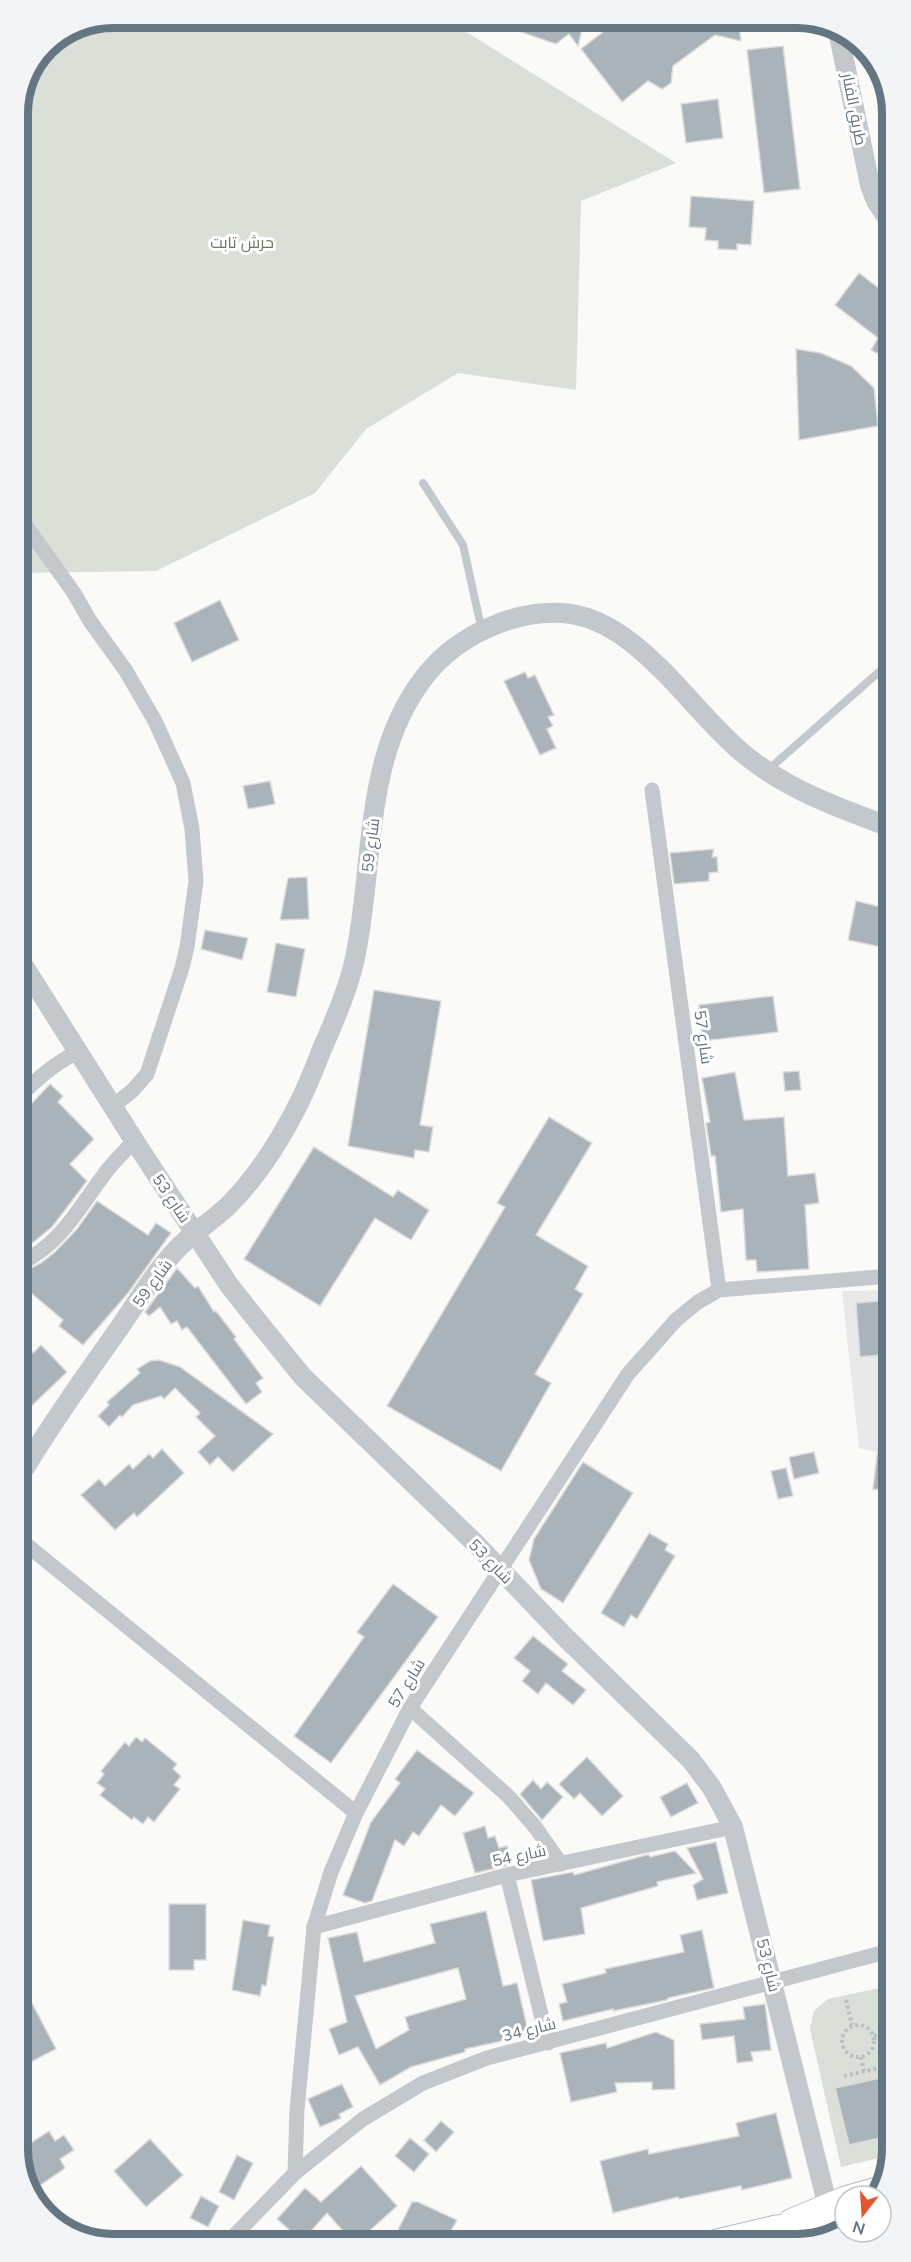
<svg xmlns="http://www.w3.org/2000/svg" width="911" height="2262" viewBox="0 0 911 2262" font-family="Mulish,Cairo,sans-serif">
<style>
.built{fill:#e8e9e9}
.green{fill:#dadfd7}
.building{fill:#aab3b9;stroke:#dcdcda;stroke-width:1.5;fill-rule:evenodd}
.lines{fill:none;stroke-linecap:round;stroke-linejoin:round}
.secondary-casing{stroke:#b3babf;stroke-width:23}
.path{stroke:#bbbfc2;stroke-width:4;stroke-dasharray:3 3;stroke-linecap:butt}
.service{stroke:#c3c8cc;stroke-width:8}
.minor{stroke:#c3c8cc;stroke-width:15}
.tertiary{stroke:#c3c8cc;stroke-width:20}
.secondary{stroke:#fff;stroke-width:21}
.labels{text-anchor:middle;dominant-baseline:central;stroke-width:6;stroke-linejoin:round;paint-order:stroke}
.street-label{font-size:16px;fill:#657683;stroke:#fff}
.park-label{font-size:16px;fill:#687a64;stroke:#fff}
.rim{fill:none;stroke:#657683;stroke-width:8}
</style>
<rect width="100%" height="100%" fill="#fafaf8"/>
<path class="built" d="M891,1290v166l-32,-8 -17,-157z"/>
<g class="green">
<path d="M114,18h330l232,145 -95,38 -5,189 -118,-17 -92,56 -51,64 -159,78 -137,2 -1,-465 28,-62z"/>
<path d="M893,1985v163l-2,7 -50,12 -31,-138 4,-18 14,-12z"/>
</g>
<g class="building">
<path d="M489,18h103l-9,7 -5,21 -9,-12 -13,10 -67,-23z"/>
<path d="M621,18h117l3,23 -26,-6 -42,31 -2,17 -9,6 -14,-8 -26,21 -41,-53z"/>
<path d="M783,46l17,143 -36,4 -17,-143z"/>
<path d="M718,99l5,39 -37,5 -5,-39z"/>
<path d="M691,196l63,5 -3,44 -14,-1v6l-19,-1v-8l-13,-1 1,-12 -17,-1z"/>
<path d="M859,273l30,23v64l-18,-10 7,-12 -43,-33z"/>
<path d="M796,349l25,4 30,13 23,22 4,38 -79,14z"/>
<path d="M220,600l19,40 -47,22 -18,-39z"/>
<path d="M525,672l3,6 7,-3 19,40 -6,2 5,9 -6,3 9,19 -16,7 -36,-74z"/>
<path d="M270,781l5,23 -27,5 -5,-23z"/>
<path d="M714,849l-2,8h5l1,15 -9,1v8l-35,3 -4,-31z"/>
<path d="M307,877l2,42 -29,1 8,-42z"/>
<path d="M856,901l34,8v40l-42,-9z"/>
<path d="M205,930l43,8 -6,22 -41,-11z"/>
<path d="M276,943l29,6 -9,48 -29,-5z"/>
<path d="M374,990l67,11 -21,124 13,2 -4,25 -14,-2 -1,8 -66,-12z"/>
<path d="M773,996l5,36 -75,9 -4,-36z"/>
<path d="M799,1071l2,19 -16,1 -2,-19z"/>
<path d="M735,1072l9,48 40,-3 4,59 27,-3 4,30 -14,2 4,64 -52,3 -1,-12h-10l-3,-51 -22,3 -6,-56h-4l-5,-33 4,-1 -8,-44z"/>
<path d="M50,1084l13,12 -5,6 36,37 -24,25 17,17 -35,46 -31,25v-137z"/>
<path d="M549,1117l43,26 -56,92 52,31 -13,23 8,5 -48,80 16,9 -50,88 -114,-65 118,-199 -8,-4z"/>
<path d="M314,1147l79,50 5,-7 31,20 -18,30 -36,-22 -55,88 -76,-47z"/>
<path d="M97,1201l51,34 8,-12 15,10 -43,60 -45,52 -24,-19 4,-6 -33,-28 -9,3v-22l20,-10 14,-11 22,-23z"/>
<path d="M177,1268l18,20 3,-2 16,26 2,-1 20,26 -2,2 29,39 -7,5 6,9 -16,12 -59,-77 -5,3 -5,-9 -6,3 -11,-17 -11,9 -4,-4z"/>
<path d="M891,1300v54l-31,3 -4,-54z"/>
<path d="M21,1341l12,12 8,-8 26,27 -46,44z"/>
<path d="M159,1360l21,7 93,67 -40,38 -15,-15 -8,8 -12,-13 17,-16 -19,-19 4,-4 -25,-25 -11,11 -3,-3 -28,9 -11,12 -2,-2 -11,12 -11,-11 11,-11 -2,-3 33,-29 -3,-4 13,-8z"/>
<path d="M881,1421l10,1v69l-18,-2z"/>
<path d="M162,1449l22,24 -47,44 -3,-4 -19,17 -34,-35 18,-16 6,7 24,-22 4,5 16,-15 4,4z"/>
<path d="M814,1452l5,21 -25,6 -5,-22z"/>
<path d="M583,1462l50,31 -70,110 -22,-14 -12,-29 5,-21z"/>
<path d="M786,1468l7,28 -15,3 -7,-28z"/>
<path d="M649,1533l19,11 -3,6 10,6 -38,63 -6,-4 -7,12 -23,-14z"/>
<path d="M393,1584l45,33 -107,146 -37,-27 70,-99 -7,-5z"/>
<path d="M533,1636l35,28 -6,7 24,19 -13,15 -27,-22 -8,11 -16,-13 8,-10 -16,-13z"/>
<path d="M136,1737l6,5 3,-4 32,26 -4,5 8,7 -7,9 6,4 -26,33 -6,-5 -5,7 -9,-7 -2,3 -32,-25 5,-6 -8,-6 7,-9 -3,-3 24,-29 4,4z"/>
<path d="M417,1750l57,43 -19,23 -14,-11 -22,31 -6,-4 -9,14 -9,-6 -23,61 -7,2 -22,-8 28,-73 29,-39 -5,-4z"/>
<path d="M587,1757l36,39 -21,20 -22,-23 -6,6 -15,-15z"/>
<path d="M533,1780l8,9 6,-7 16,15 -21,23 -22,-26z"/>
<path d="M687,1783l11,20 -27,14 -11,-20z"/>
<path d="M485,1826l3,12 7,-2 4,12 8,-2 6,18 -38,9 -12,-40z"/>
<path d="M716,1842l12,51 -31,7 -4,-15 10,-6 -16,-31z"/>
<path d="M675,1851l21,22 -39,9 1,4 -77,22 4,26 -42,7 -12,-61 42,-8 1,3 72,-20h3l1,2z"/>
<path d="M169,1904h37v56h-12v10h-25z"/>
<path d="M486,1911l17,75 14,-3 12,52 -64,14v3l-54,15 -31,18 -22,-38 -19,8 -10,-26 18,-7 -19,-84 29,-6 7,30 71,-19 -5,-19zM458,1968l8,31 -61,18 4,13 -33,19 -21,-53z"/>
<path d="M243,1920l27,5 -2,11 6,1 -8,49 -4,-1 -2,11 -28,-6z"/>
<path d="M702,1930l12,58 -46,10 -1,2 -54,11v-2l-50,12 -4,-17 8,-2 -5,-18 44,-11 -1,-4 79,-17 -4,-17z"/>
<path d="M23,1986l33,63 -33,17z"/>
<path d="M765,2004l6,46 -20,2 2,9 -16,2 -3,-27 -32,4 -2,-16 45,-5 -2,-12z"/>
<path d="M656,2032l18,8 1,49 -23,1v-8l-37,1 2,9 -46,10 -11,-49 46,-10 1,5z"/>
<path d="M889,2076l4,16v43l-44,10 -14,-57z"/>
<path d="M342,2084l11,23 -14,7 2,4 -21,9 -12,-28z"/>
<path d="M776,2113l16,65 -50,12 -1,-4 -62,13 -1,-2 -65,16 -13,-52 48,-12 1,5 90,-18 -3,-13z"/>
<path d="M441,2121l13,11 -18,20 -12,-12z"/>
<path d="M49,2131l6,10 9,-6 10,15 -14,9 5,9 -33,23 -9,-12v-31z"/>
<path d="M410,2138l19,16 -15,18 -19,-16z"/>
<path d="M150,2139l33,36 -37,32 -32,-36z"/>
<path d="M237,2155l16,8 -19,37 -15,-8z"/>
<path d="M361,2166l36,40 -40,36h-4l-26,-29 -25,28 -25,-22 28,-31 16,14z"/>
<path d="M201,2196l18,10 -11,21 -18,-9z"/>
<path d="M412,2202h6l39,18 -6,11 22,10 -81,1z"/>
</g>
<g class="lines">
<defs>
<g id="secondary">
<path d="M848,2196l32,-9"/>
<path d="M790,2220l55,-23"/>
<path d="M717,2240l59,-14 69,-5"/>
</g>
</defs>
<use href="#secondary" class="secondary-casing"/>
<g class="path">
<path d="M846,2000l6,25"/>
<circle cx="858" cy="2041" r="16"/>
<path d="M874,2036l19,-4"/>
<path d="M861,2057l3,14"/>
<path d="M844,2076l49,-11"/>
</g>
<g class="service">
<path d="M423,483l40,62 19,86"/>
<path d="M768,770l121,-107"/>
</g>
<g class="minor">
<path d="M19,516l55,77 16,28 36,50 29,50 28,62 9,46 4,52 -9,66 -5,21 -35,106 -15,17 -19,15"/>
<path d="M652,790l67,500"/>
<path d="M20,1096c18,-18 35,-33 58,-44"/>
<path d="M21,1263c42,-21 58,-56 85,-91 8,-11 19,-21 28,-31"/>
<path d="M22,1541l334,272"/>
<path d="M410,1708l99,89 27,31 25,36"/>
<path d="M507,1875l41,168"/>
<path d="M314,1927l193,-52 226,-48"/>
<path d="M295,2173l2,-63 17,-183 17,-55 25,-59 54,-105 218,-334 48,-54 22,-18 21,-12 172,-14"/>
<path d="M227,2243l68,-70 68,-54 60,-36 64,-25 406,-108"/>
</g>
<g class="tertiary">
<path d="M838,31l32,154 6,16 12,18"/>
<path d="M20,960l119,188 90,137 26,33 48,59 172,166 89,93 127,124 21,28 21,39 98,392"/>
<path d="M21,1474c31,-51 65,-99 99,-147 18,-26 35,-55 57,-78 15,-16 35,-28 51,-43 29,-29 53,-67 71,-103 9,-18 16,-36 23,-54 13,-30 26,-59 33,-91 20,-94 7,-203 71,-283 31,-39 87,-65 136,-62 75,4 129,99 183,142 43,35 94,53 145,72"/>
</g>
<use href="#secondary" class="secondary"/>
</g>
<g class="labels">
<g class="street-label">
<text transform="translate(855 109) rotate(79)">طريق الفنار</text>
<text transform="translate(370 845) rotate(-83)">شارع 59</text>
<text transform="translate(704 1037) rotate(82)">شارع 57</text>
<text transform="translate(172 1198) rotate(56)">شارع 53</text>
<text transform="translate(152 1283) rotate(-54)">شارع 59</text>
<text transform="translate(491 1561) rotate(46)">شارع 53</text>
<text transform="translate(406 1683) rotate(-58)">شارع 57</text>
<text transform="translate(519 1855) rotate(-12)">شارع 54</text>
<text transform="translate(769 1965) rotate(76)">شارع 53</text>
<text transform="translate(529 2029) rotate(-14)">شارع 34</text>
</g>
<g class="park-label">
<text x="242" y="242">حرش تابت</text>
</g>
</g>
<path d="M0 0H911V2262H0ZM113 28H797A85 85 0 0 1 882 113V2149A85 85 0 0 1 797 2234H113A85 85 0 0 1 28 2149V113A85 85 0 0 1 113 28Z" fill="#f3f4f5" fill-rule="evenodd"/>
<path class="rim" d="M113 28H797A85 85 0 0 1 882 113V2149A85 85 0 0 1 797 2234H113A85 85 0 0 1 28 2149V113A85 85 0 0 1 113 28Z"/>
<g transform="translate(863 2214) rotate(197)"><circle r="28" fill="#ffffff" stroke="#c1c8cd" stroke-width="1.5"/>
<path d="M0-4.5L10 22L0 15L-10 22Z" fill="#e4572e"/>
<text y="-9" font-size="16" font-weight="bold" text-anchor="middle" fill="#657683">N</text>
</g>
</svg>
